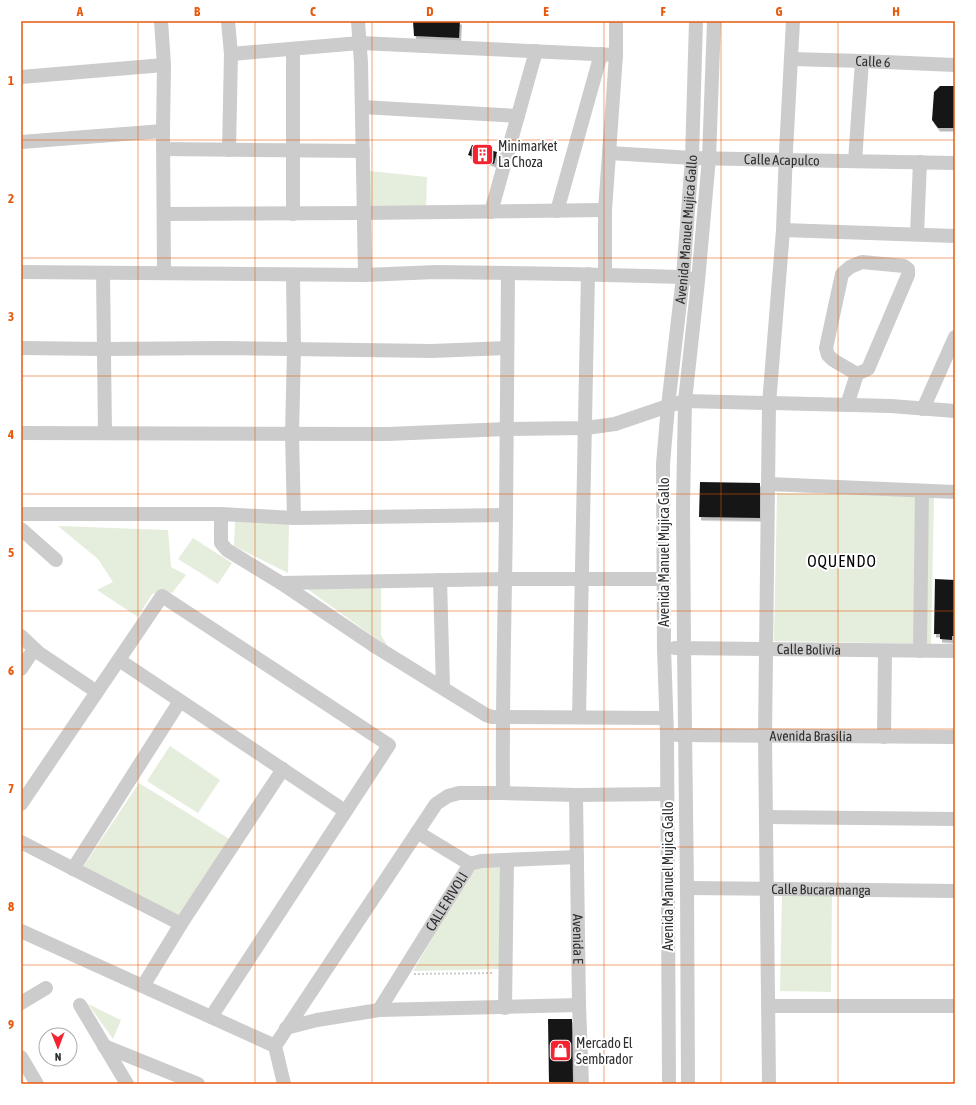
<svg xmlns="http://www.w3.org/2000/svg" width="976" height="1105" viewBox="0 0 976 1105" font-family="'Asap Condensed',sans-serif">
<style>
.green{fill:#e5eedc}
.building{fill:#161616;filter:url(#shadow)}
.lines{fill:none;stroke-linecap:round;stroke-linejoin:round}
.path{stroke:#ccc;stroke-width:2;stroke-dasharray:2 2;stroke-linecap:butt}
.minor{stroke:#ccc;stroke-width:14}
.grid{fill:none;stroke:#e8590c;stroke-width:1;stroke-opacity:0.55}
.labels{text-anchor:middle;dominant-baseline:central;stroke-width:4;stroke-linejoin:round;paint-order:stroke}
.street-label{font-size:14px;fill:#2f2f2f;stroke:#fff}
.poi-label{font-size:14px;fill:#2f2f2f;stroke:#fff;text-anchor:start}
.quarter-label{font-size:16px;letter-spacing:1px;fill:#000;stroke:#fff}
.neatline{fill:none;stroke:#e8590c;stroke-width:1.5}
.grid-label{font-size:13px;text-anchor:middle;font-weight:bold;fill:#e8590c}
</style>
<defs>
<filter id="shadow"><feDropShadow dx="2" dy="3.5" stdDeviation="0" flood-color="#0004"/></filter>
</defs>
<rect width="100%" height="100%" fill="#fff"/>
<g class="green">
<path d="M370,171l57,6 -1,32h-57z"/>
<path d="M777,493l157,3 -3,148 -157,-3z"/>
<path d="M235,522l54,1 -1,50 -54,-27z"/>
<path d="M58,526l110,4 3,37 15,8 -14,18 -11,-2 -9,3 -14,23 -41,-27 16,-8 -15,-23z"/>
<path d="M193,538l39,25 -14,21 -40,-25z"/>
<path d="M303,586h78v49l7,12z"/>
<path d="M170,746l50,34 -22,33 -51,-32z"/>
<path d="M139,783l92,57 -52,76 -96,-49z"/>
<path d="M483,866h19l-2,103 -87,2 57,-98z"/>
<path d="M782,895l50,1 -1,96 -51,-1z"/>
<path d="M88,1004l33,16 -8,19z"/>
</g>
<g class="building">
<path d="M413,21h47l-1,17 -45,-2z"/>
<path d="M940,86h15v42h-17l-6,-8 2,-28z"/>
<path d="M472,145l25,7 -3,12 -26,-9z"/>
<path d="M700,482l60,1v35l-61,-1z"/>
<path d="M935,579l20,1v56h-3v4l-12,-1v-5h-6z"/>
<path d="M548,1019h24l1,63h-24z"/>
</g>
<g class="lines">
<path class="path" d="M414,974l80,-1"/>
<g class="minor">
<path d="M161,21l3,44 -1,66 1,142"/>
<path d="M228,21l3,33 -2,96"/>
<path d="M358,21l3,42 4,212"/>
<path d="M231,54l129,-11 256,12"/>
<path id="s1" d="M791,59l71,2 93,4"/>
<path d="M21,77l143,-12"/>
<path d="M362,107l156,9"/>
<path d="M21,142l142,-11"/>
<path d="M163,149l200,2"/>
<path id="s2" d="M609,153l83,5 94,2 169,3"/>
<path d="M855,161l7,-100"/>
<path d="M557,211l44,-157"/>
<path d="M491,212l45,-161"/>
<path d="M164,214l200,-1 241,-3"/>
<path d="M293,214v-165"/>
<path d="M783,230l172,6"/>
<path d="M917,234l3,-72"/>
<path d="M21,272l344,3 71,-3 132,2 115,3 9,2"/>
<path d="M103,273l2,160"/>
<path d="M293,275l1,74 -2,85 2,84"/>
<path d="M605,275v-65l11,-155v-34"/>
<path d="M21,348l83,1 121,-1 207,3 75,-3"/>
<path d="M847,405l10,-31 11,-5 40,-94v-6l-4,-3 -42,-4 -12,5 -8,7 -16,74 2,7 5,5 24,14"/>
<path d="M923,409l32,-72"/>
<path d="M21,433l367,1 118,-5 80,-1 29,-4 53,-18 17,-5 206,5 64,5"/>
<path d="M768,484l187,8"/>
<path d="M21,514h200l73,4 212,-3"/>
<path d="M221,514v29l6,7 54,33 92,62 113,70 6,2 174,1"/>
<path d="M21,529l35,31"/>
<path d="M440,580l3,108"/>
<path d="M281,583l224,-4h159"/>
<path d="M21,636l18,17 58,39"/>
<path id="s3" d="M675,648l280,3"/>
<path d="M920,651l2,-160"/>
<path d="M119,660l226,151"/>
<path d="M21,669l13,-20"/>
<path d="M579,717c2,-148 7,-295 9,-443"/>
<path id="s4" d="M677,735l278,2"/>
<path d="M884,737l1,-86"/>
<path d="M503,793c-1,-93 2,-186 3,-278 1,-81 1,-161 2,-242"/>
<path id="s5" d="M576,795l3,210 3,79"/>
<path d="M21,804l141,-208 227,149 -178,272"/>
<path d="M766,817l189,2"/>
<path d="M417,832l53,32"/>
<path d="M21,842l160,82"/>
<path d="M73,869l107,-168"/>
<path id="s6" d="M687,888l268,3"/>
<path d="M21,931l254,115"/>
<path d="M143,986l38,-62 102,-155"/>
<path d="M21,1003l25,-15"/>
<path d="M80,1005l47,79"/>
<path d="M768,1006h187"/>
<path d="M505,1008l2,-148"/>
<path id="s7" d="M379,1010l91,-146 11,-3 96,-4"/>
<path d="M286,1028l31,-8 62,-10 200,-5"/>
<path d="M104,1046l94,38"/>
<path d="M21,1057l16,27"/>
<path d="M284,1084l-9,-38 161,-242 12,-8 11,-3h44l73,2 91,-1"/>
<path id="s8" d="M669,1084l-2,-349 -3,-87 -1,-184 5,-58 15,-129 9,-119 4,-137"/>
<path d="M688,1084l-1,-196 -3,-239 -1,-143 2,-105 13,-120 11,-123 5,-137"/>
<path d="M769,1084l-4,-348 4,-332 14,-174 3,-79 7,-130"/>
</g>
</g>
<path class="grid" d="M138,21v1063M255,21v1063M372,21v1063M488,21v1063M604,21v1063M721,21v1063M838,21v1063M21,140h934M21,258h934M21,376h934M21,494h934M21,611h934M21,729h934M21,847h934M21,965h934"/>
<defs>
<symbol id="building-square" viewBox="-11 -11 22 22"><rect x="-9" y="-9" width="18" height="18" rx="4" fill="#f52332" stroke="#fff"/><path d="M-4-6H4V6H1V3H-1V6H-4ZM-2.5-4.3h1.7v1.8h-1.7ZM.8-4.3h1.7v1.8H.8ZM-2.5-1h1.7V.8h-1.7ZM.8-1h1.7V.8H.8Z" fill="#fff"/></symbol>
<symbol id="shop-square" viewBox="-11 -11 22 22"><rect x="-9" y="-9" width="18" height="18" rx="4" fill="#f52332" stroke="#fff"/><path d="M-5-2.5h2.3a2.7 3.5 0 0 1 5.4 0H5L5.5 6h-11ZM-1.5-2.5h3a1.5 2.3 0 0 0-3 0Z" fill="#fff"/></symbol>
</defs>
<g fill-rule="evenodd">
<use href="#building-square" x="470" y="142" width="25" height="25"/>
<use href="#shop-square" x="548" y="1038" width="25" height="25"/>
</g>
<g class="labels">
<g class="street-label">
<text stroke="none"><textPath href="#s1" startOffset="82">Calle 6</textPath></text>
<text stroke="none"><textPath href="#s2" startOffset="173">Calle Acapulco</textPath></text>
<text stroke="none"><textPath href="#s8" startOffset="856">Avenida Manuel Mujica Gallo</textPath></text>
<text transform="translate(664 552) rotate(-90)">Avenida Manuel Mujica Gallo</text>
<text stroke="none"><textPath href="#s3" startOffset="134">Calle Bolivia</textPath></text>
<text stroke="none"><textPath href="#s4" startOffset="134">Avenida Brasilia</textPath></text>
<text transform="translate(668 876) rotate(-90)">Avenida Manuel Mujica Gallo</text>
<text stroke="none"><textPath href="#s6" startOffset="134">Calle Bucaramanga</textPath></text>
<text stroke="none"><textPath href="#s7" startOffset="128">CALLE RIVOLI</textPath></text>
<text stroke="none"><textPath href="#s5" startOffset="144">Avenida E</textPath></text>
</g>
<g class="poi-label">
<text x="498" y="146">Minimarket<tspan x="498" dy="16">La Choza</tspan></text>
<text x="576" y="1043">Mercado El<tspan x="576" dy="16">Sembrador</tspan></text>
</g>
<g class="quarter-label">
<text x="842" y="561">OQUENDO</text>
</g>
</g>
<rect width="976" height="1105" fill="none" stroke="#ffffff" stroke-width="44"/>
<g transform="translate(58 1047) rotate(179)"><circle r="19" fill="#ffffff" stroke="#acacac"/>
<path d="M0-3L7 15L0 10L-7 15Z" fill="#f52332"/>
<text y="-6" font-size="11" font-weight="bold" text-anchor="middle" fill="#2f2f2f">N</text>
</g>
<rect x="22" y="22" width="932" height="1061" class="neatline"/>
<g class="grid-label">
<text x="80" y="16">A</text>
<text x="197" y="16">B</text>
<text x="313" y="16">C</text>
<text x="430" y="16">D</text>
<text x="546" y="16">E</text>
<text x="663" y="16">F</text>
<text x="779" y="16">G</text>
<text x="896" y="16">H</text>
<text x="11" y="85">1</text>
<text x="11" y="203">2</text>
<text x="11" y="321">3</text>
<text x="11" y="439">4</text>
<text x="11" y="557">5</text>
<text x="11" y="675">6</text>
<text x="11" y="793">7</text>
<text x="11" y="911">8</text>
<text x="11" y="1029">9</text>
</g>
</svg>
